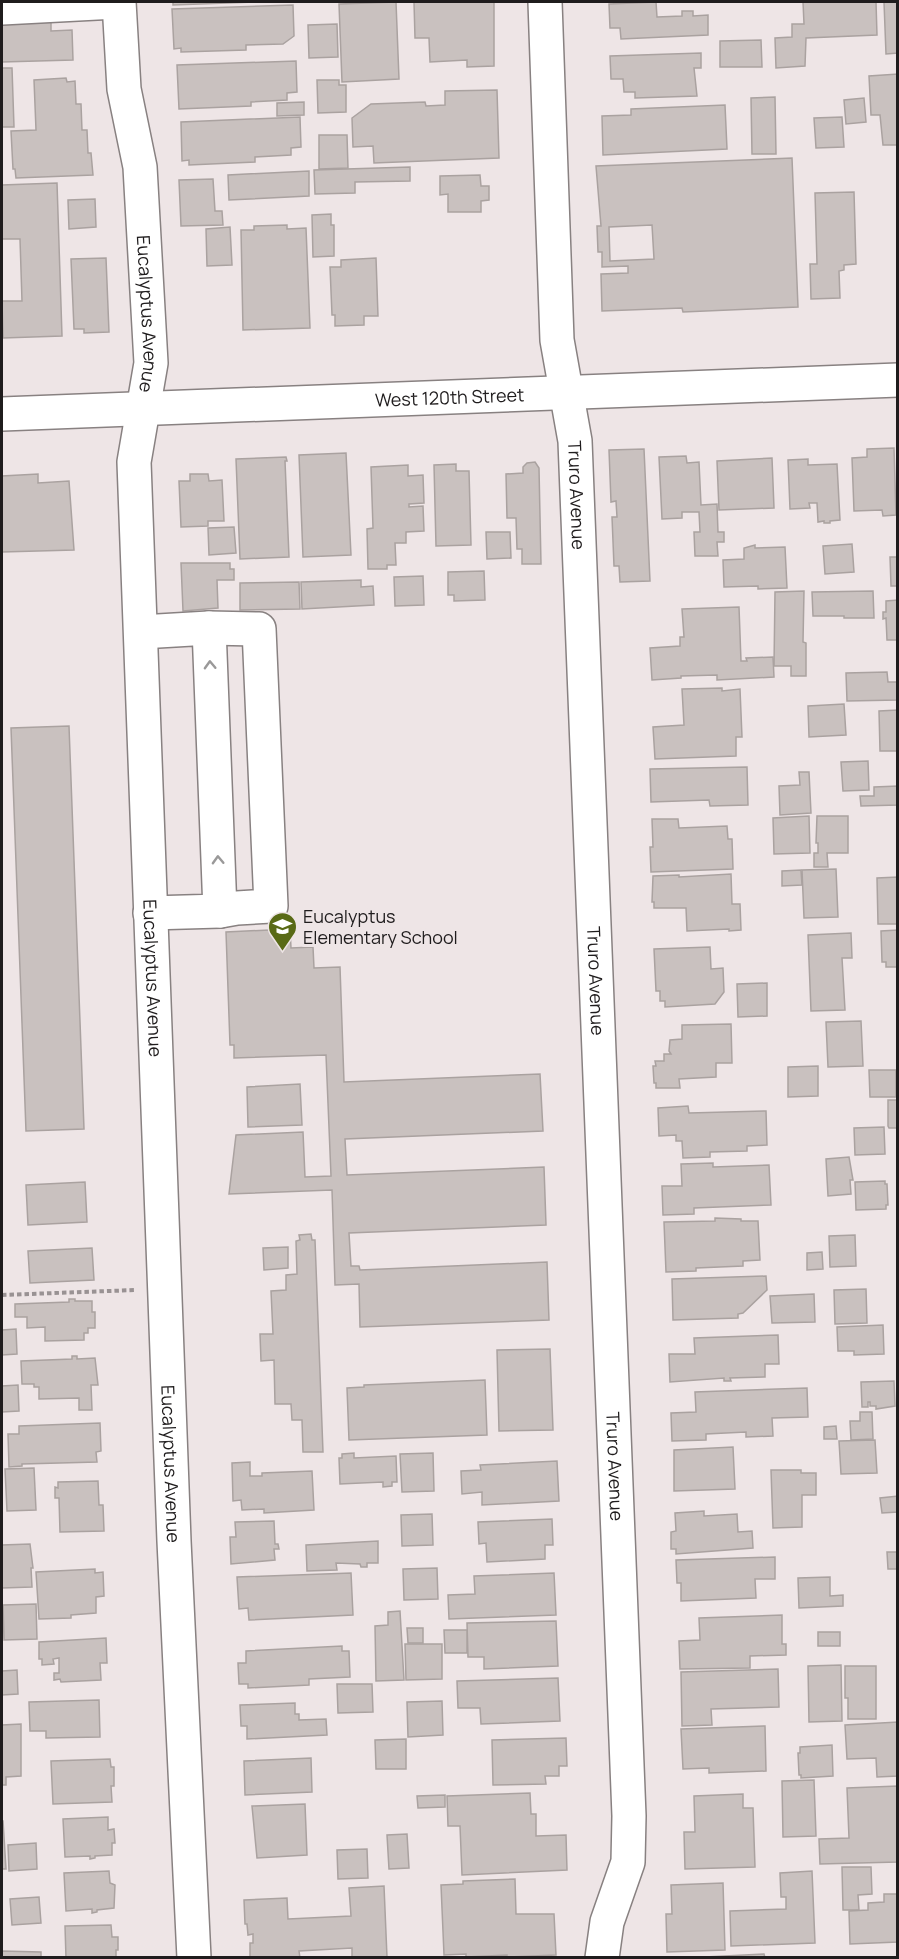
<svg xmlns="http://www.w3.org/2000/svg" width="899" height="1959" viewBox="0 0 899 1959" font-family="Manrope,sans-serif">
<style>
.building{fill:#c9c1bf;stroke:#aaa2a0;stroke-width:1.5;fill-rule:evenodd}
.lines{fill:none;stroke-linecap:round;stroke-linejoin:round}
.minor-casing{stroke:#888181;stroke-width:36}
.major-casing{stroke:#888181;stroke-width:36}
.path{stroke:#999293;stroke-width:4;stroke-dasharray:4.5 3;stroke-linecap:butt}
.minor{stroke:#fff;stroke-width:33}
.major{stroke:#fff;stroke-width:33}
.oneway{stroke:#9a9999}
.labels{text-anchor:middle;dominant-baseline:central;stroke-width:6;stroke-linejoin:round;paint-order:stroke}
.street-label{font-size:18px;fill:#1f1c1d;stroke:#eee5e6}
.poi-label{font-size:18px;fill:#1f1c1d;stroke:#eee5e6;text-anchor:start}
</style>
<rect width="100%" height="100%" fill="#eee5e6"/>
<g class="building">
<path d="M173,2h82l-82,3z"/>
<path d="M396,2l3,77 -57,3 -3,-78z"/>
<path d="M414,2h80v64l-27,1v-7l-37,2 -1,-24h-14z"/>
<path d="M656,2l1,15 25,-1v-5h11v5l15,-1v20l-87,4 -1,-11h-10l-1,-24z"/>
<path d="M803,2h73l1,33 -71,3 -1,28 -29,2 -1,-30 17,-1v-13h12z"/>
<path d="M884,2h14v51l-12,1z"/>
<path d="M293,5l1,31 -11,8 -37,1v5l-65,2v-4l-7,1 -2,-40z"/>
<path d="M51,20v11l21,-1 1,30 -71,2v-41z"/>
<path d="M337,24l1,33 -29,1 -1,-33z"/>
<path d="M761,40l1,27h-42v-26z"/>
<path d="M701,53v15h-7l3,28 -62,2v-6h-11l-1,-13h-12l-1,-23z"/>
<path d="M296,61l1,31 -10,1v7l-36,2v4l-72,3 -2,-44z"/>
<path d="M2,68h10l2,59h-12z"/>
<path d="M898,74v71h-15l-3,-30h-9l-2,-39z"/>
<path d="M66,78l1,4 8,-1 1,23h5l1,26h5l1,23h3l2,22 -77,3 -1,-9h-2l-2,-38 25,-1 -2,-50z"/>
<path d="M317,80h22v5h7v27l-28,1z"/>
<path d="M497,90l2,68 -125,5 -1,-17 -20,1 -1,-29 19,-14 54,-2 1,4 19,-1v-14z"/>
<path d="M775,97l1,57h-24l-1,-56z"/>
<path d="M864,98l2,24 -20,2 -2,-24z"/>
<path d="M304,102v13l-27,1v-13z"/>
<path d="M725,105l2,44 -124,6 -1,-39 29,-1v-6z"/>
<path d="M300,117l1,30 -10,1v7l-36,2v5l-66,3v-5l-7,1 -1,-39z"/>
<path d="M842,117l2,30 -28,1 -2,-30z"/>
<path d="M319,135h28l1,33 -29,1z"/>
<path d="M792,158l6,149 -115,5 -1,-4 -80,3 -1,-37 27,-1v-7l-26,1v-15h-4l-1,-26h4l-5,-60zM652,225l2,34 -44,2 -1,-34z"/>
<path d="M410,167v14l-55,1v11l-40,1 -1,-24z"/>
<path d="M309,171v25l-80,4 -1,-25z"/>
<path d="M480,175l1,11h8v14l-8,1v11h-33v-18l-8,1v-19z"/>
<path d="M213,179l2,32h7l1,14 -42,1 -2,-46z"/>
<path d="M57,183l5,153 -59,2 -1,-37h20l-2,-62h-18v-54z"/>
<path d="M854,192l2,72 -12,1v5l-5,1 1,27 -29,1 -1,-35h7l-2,-71z"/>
<path d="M95,199l1,28 -27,2 -1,-29z"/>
<path d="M331,214v11h3v31l-21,1 -1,-42z"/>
<path d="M287,225v4l19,-1 4,100 -67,2 -2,-100h13v-4z"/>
<path d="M230,227l2,38 -25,1 -1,-37z"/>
<path d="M106,258l3,74 -25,1v-4h-10l-3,-70z"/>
<path d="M376,258l2,58h-14v9l-29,1v-11h-3l-2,-48h11v-7z"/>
<path d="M894,448l2,67 -13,1 -1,-6 -28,1 -2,-53 15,-1v-8z"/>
<path d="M644,449l6,132 -30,1 -1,-16h-5l-2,-49h5l-1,-16 -5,1 -2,-52z"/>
<path d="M346,453l5,102 -48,2 -4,-102z"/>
<path d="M686,456l1,7 12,-1 2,43 16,-1 1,28h6v10h-7l1,14h-23l-1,-24h6l-1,-20h-17v6l-20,1 -3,-62z"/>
<path d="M286,457l1,4h-2l4,96 -49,2 -4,-100z"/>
<path d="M772,458l2,50 -55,2 -2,-49z"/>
<path d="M808,459v6l29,-1 3,56 -10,1v2h-6v-2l-6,1 -1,-19h-8l1,5 -20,1 -2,-49z"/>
<path d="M535,462l4,6 2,96h-19v-15h-5l-1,-31h-9l-1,-44 17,-1v-6l4,-4z"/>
<path d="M456,464v7h13l2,74 -35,1 -2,-81z"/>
<path d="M408,465v11l15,-1 1,28 -15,1v3l14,-1 1,25 -18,1v11h-11l1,22h-9v4h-19l-1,-40 6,-1 -2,-61z"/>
<path d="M38,474v9l31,-2 5,69 -72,2v-76z"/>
<path d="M190,474h18l1,7 13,-1 2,41h-16v5l-27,1 -2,-46h11z"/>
<path d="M234,527l2,26 -27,2 -1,-27z"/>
<path d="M486,532h24l1,26 -24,1z"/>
<path d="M852,544l2,28 -29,2 -2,-28z"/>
<path d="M755,545v3l30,-1 2,41 -29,1v-3l-34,1 -1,-27 21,-1v-11z"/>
<path d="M890,557h8v29h-7z"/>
<path d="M181,563h49v6h4v11h-17l1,28 -35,3z"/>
<path d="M484,571l1,29 -31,1v-6h-6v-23z"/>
<path d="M423,576l1,29 -29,1 -1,-29z"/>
<path d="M361,580v7l12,-1 1,19 -72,4 -1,-27z"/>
<path d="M299,582l1,27 -60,1v-27z"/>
<path d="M804,591l-1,51 3,1v33h-15v-10h-17l1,-74z"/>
<path d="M873,591l1,27h-30v-2h-31l-1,-24z"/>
<path d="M898,600v40h-11l-1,-22 -3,1v-7h3v-11z"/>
<path d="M739,607l2,54h6l-1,-3 27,-1 1,20 -57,3v-5l-36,1v2l-29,2 -2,-32 30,-2v-9h4l-2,-28z"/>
<path d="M887,672l1,10h10v18l-51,1 -1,-28z"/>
<path d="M722,688v3l18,-2 2,48h-6v19l-81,3 -2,-32 31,-2 -2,-36z"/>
<path d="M844,704l2,31 -37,2 -1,-31z"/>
<path d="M898,710v41h-18l-1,-40z"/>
<path d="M69,726l15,403 -58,2 -15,-403z"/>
<path d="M868,761l1,29 -26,1 -2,-29z"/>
<path d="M747,767l1,38 -38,1 -1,-6 -58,2 -1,-33z"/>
<path d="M799,772h10l2,41 -31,2 -1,-29 21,-1z"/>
<path d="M898,786v19l-37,1 -1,-10h14v-9z"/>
<path d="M809,816l1,37 -36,1 -1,-36z"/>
<path d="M817,816h31v37h-21l1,14h-14v-14h4v-10h-2z"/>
<path d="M652,819h26l1,9 48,-2 1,13h4l1,30 -82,3 -1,-25h3z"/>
<path d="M836,869l2,48 -34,1 -2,-48z"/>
<path d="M801,870l1,15 -20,1v-15z"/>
<path d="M731,874l1,30h8l1,26 -12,1v-2l-42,2 -1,-23h-32v-6h-2l1,-26 26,-1v2z"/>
<path d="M898,877v47h-20l-1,-46z"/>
<path d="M290,929l1,19 22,-1 1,21 26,-1 4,115 196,-8 3,57 -198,8 2,36 197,-8 2,58 -197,8 2,33h8l1,4 187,-8 2,58 -189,7 -1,-43 -24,1 -3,-95 -103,4 7,-59 67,-3 2,45 26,-1 -5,-121 -92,3v-13h-4l-4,-113z"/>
<path d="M898,930v37h-12v-5h-4l-1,-31z"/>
<path d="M851,933l1,25h-10l3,52 -34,1 -3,-76z"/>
<path d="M710,947l1,22 12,-1 1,24 -9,12 -50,3v-6h-5v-10h-4l-2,-42z"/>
<path d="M767,983v33l-29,1 -1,-33z"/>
<path d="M861,1021l2,45 -35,1 -2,-45z"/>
<path d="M731,1024l1,39h-16v14l-37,2 1,9h-24v-5h-2l-1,-17h3l-1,-5h9v-7h7l-2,-3 1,-11 12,-1v-14z"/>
<path d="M818,1066v30l-30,1v-30z"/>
<path d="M869,1070h27v27h-26z"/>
<path d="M300,1084l2,41 -54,2 -1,-40z"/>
<path d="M888,1100h10v28h-9l-1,-2z"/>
<path d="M688,1106l1,7 77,-2 1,34 -20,1v5l-37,1v5l-27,1 -1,-17h-6v-6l-17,1 -1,-28z"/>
<path d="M884,1127l1,27 -30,1 -1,-27z"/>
<path d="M849,1157l4,23h-3l1,14 -23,2 -2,-37z"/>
<path d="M713,1163v4l56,-2 2,40 -77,3v6l-31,1 -1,-29h20l-1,-22z"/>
<path d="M885,1181v3h2l1,21h-2v4l-30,1 -1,-28z"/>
<path d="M85,1182l2,40 -59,3 -2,-40z"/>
<path d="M715,1218l26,1v2h17l2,39 -17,1v5l-47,2v3l-30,1 -2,-50 51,-1z"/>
<path d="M311,1234l1,6h3l8,212h-20l-1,-32h-10l-1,-16h-16l-1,-44 -13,1 -1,-27h13l-2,-43 15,-1v-15l11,-1 -1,-33 4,-1 -1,-5z"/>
<path d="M855,1235l1,31 -26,1 -1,-31z"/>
<path d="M288,1247v21l-24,2 -1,-22z"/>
<path d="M92,1248l2,32 -64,3 -2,-32z"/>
<path d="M822,1252l1,17 -16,1v-17z"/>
<path d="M766,1276l1,14 -24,23 -5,1v4l-65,2 -1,-41z"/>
<path d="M866,1289l1,34 -32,1 -1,-34z"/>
<path d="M814,1294l1,28 -43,1 -2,-27z"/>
<path d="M69,1299h6v2h17v11h3v16h-7v5h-4v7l-39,1v-14l-18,1v-11h-12v-13l54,-2z"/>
<path d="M883,1325l1,29 -30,1v-4h-16l-1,-24z"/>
<path d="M16,1329l1,25 -15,1v-25z"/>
<path d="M778,1335l1,29h-14v13l-35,1 1,3h-7v-3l-54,4 -1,-28h26l-1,-16z"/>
<path d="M550,1349l3,81 -54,1 -2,-81z"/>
<path d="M72,1356h5v3l18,-1 3,27h-7l1,25h-13v-12l-40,1v-12h-5v-3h-12l-1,-23 51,-2z"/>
<path d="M485,1380l2,55 -138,5 -2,-52 17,-1v-2z"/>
<path d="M894,1381l1,25 -19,3v-3h-6v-4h-2v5h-6l-1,-25z"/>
<path d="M18,1385l1,26 -17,1v-26z"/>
<path d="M807,1388l1,29 -36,1 1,18 -27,1v-5l-40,2v6l-34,1 -1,-28 25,-1 -1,-20z"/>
<path d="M860,1412h12l1,27 -22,1 -1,-19h10z"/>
<path d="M100,1423l1,28 -5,1 1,10 -75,2v2l-13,1 -1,-33h11v-8z"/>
<path d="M836,1426l1,13h-13v-12z"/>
<path d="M875,1440l2,33 -36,1 -2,-33z"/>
<path d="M733,1447l2,42 -61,2v-41z"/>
<path d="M354,1453v5l42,-2 1,26h-5v4l-9,1v-5l-43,2 -1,-26h3v-4z"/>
<path d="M433,1453l1,38 -32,1 -2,-38z"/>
<path d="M557,1461l2,40 -77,4v-13l-20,2 -1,-23 20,-1 -1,-5z"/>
<path d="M250,1462v14h12v-3l50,-2 2,39 -50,3v-4l-22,1 -1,-10 -8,1 -1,-38z"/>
<path d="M34,1468l2,42 -29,1 -2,-42z"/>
<path d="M771,1470h30v3h15v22h-14v32l-29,1z"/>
<path d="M98,1481l1,24h4l1,26 -44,1 -1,-34h-4v-11l3,1v-6z"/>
<path d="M898,1496v16l-16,1 -2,-15z"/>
<path d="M704,1511v5l33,-2 1,18 14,-1 1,17 -77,6v-5h-5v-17l5,-1 -1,-18z"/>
<path d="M432,1514l1,31 -31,1 -1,-31z"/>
<path d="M552,1519l1,26h-8v14l-58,3 -1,-19 -7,1 -1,-22z"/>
<path d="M274,1521l1,23h3l1,5h-5l1,11 -44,4 -1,-27h6l-1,-15z"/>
<path d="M378,1541v22h-11v4h-6l-1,-3 -24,-1 1,7 -30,1 -1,-26z"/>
<path d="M30,1544l3,24h-2l1,19 -30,1v-43z"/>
<path d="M887,1552h11v17h-10z"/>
<path d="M775,1557v22h-20l1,19 -75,3v-18h-4l-1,-23z"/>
<path d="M437,1568l1,31 -34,1 -1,-31z"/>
<path d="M95,1569v4l8,-1 1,24 -8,1v16l-25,2v3l-32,1 -3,-47z"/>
<path d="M351,1573l2,42 -104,5 -1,-12 -9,1 -2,-32z"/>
<path d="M554,1573l2,42 -107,4 -1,-24 27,-1 -1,-18z"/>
<path d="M830,1577v19l13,-1v11l-44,2 -1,-30z"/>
<path d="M36,1604l1,35 -33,1 -1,-35z"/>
<path d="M400,1611l4,69 -28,1 -1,-55 13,-1v-13z"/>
<path d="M782,1615v29h4v11l-36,1v12l-70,1 -1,-28 21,-1 -1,-22z"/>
<path d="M556,1621l2,45 -74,3v-12h-16l-1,-34z"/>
<path d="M407,1628h16v15h-15z"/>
<path d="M444,1630h23v23h-22z"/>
<rect x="818" y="1632" width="22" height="14"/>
<path d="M106,1638l1,25h-7l1,17 -40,2 -1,-3 -6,1v-7h5v-15l-6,1 1,5 -12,1v-6h-3v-17z"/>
<path d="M405,1644h37v35l-36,1z"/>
<path d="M342,1646v5h7l1,26 -41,2v6l-61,3v-4h-9l-1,-21h8v-12z"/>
<path d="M841,1665l1,56 -33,1 -1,-56z"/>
<path d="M845,1666h31v53h-28v-21h-3z"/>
<path d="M778,1669l1,38 -68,2 1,16 -30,1 -1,-54z"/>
<path d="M17,1670l1,24 -16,1v-24z"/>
<path d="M558,1678l2,43 -79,3 -1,-16h-22l-1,-27z"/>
<path d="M337,1684h35l1,28 -35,1z"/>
<path d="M99,1700l1,37 -54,1v-7h-16l-1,-29z"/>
<path d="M442,1701l1,34 -35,2 -1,-35z"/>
<path d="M295,1703v11h4v6l27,-1 1,16 -80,4v-13h-6l-1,-21z"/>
<path d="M898,1722v54l-21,1 -1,-19 -29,1 -2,-34z"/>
<path d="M21,1724v52l-15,1v8h-4v-60z"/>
<path d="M765,1726l1,45 -57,2v-5l-26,1 -2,-40z"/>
<path d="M566,1738l1,28h-8v10h-14l1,8 -53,1 -1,-45z"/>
<path d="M406,1739v30h-30l-1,-29z"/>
<path d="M832,1745l1,31 -32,2v-3h-2l-1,-22h2v-6z"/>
<path d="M311,1758l1,34 -67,3 -1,-34z"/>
<path d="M110,1759l1,8h3v19h-3l1,16 -59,2 -2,-43z"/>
<path d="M814,1780l2,56 -33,1 -1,-56z"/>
<path d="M898,1786v76l-78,2 -1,-25 30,-1 -2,-50z"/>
<path d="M530,1793l1,21h5v22l30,-1 1,35 -105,5 -2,-49h-12l-1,-30z"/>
<path d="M743,1794v14h10l2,59 -70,2 -1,-37h11l-1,-36z"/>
<path d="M445,1795v12l-27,1 -1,-12z"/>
<path d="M305,1804l2,51 -50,3 -5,-52z"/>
<path d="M108,1817v13l6,-1 1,14h-3v12l-17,1v2l-5,1v-3l-25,1 -2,-38z"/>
<path d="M2,1821h1l3,48h-4z"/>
<path d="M407,1834l2,34 -20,1 -2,-34z"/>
<path d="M36,1843l1,26 -28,2 -1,-26z"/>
<path d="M367,1849l1,29 -30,1 -1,-29z"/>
<path d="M842,1867h29l1,27 -14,1 1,15h-16z"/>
<path d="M109,1871l1,12 5,2 -1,23 -17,2v2l-5,1v-4l-26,2 -2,-38z"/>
<path d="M812,1871l3,72 -84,3 -1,-35 56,-2v-12h-5l-1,-24z"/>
<path d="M515,1879l1,35h38l2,41 -49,2v-2l-41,2v-3l-22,1 -3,-70 22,-1v-3z"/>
<path d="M723,1883l2,67 -58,2 -1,-38h6l-1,-29z"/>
<path d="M384,1886l3,71 -35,1v-10l-53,3 1,7h-50v-15h3v-9l-5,1 -1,-11h-2l-1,-24 43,-2 1,21 63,-3 -2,-28z"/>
<path d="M884,1894h14v48l-48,2 -1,-33 19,-1v-7l16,-1z"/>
<path d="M39,1897l2,26 -29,2 -2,-26z"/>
<path d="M111,1925l1,12h6v13h-2v8h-50l-1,-32z"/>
<path d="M2,1951l39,1v6h-39z"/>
<path d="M764,1954l1,4h-60v-1z"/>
</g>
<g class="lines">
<defs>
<g id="minor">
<path id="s1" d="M119,2l5,87 16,78 11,196 -17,99 40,1079 20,417"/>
<path id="s2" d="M545,2l12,338 18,101 54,1375 -1,46 -21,60 -5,36"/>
<path d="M2,8l114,-6"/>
<path d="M209,628l50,1 12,277 -34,2 -17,3"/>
<path d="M141,632l68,-4 11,283 -70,2"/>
</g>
<g id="major">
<path id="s3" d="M2,414l896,-34"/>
</g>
</defs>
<use href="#minor" class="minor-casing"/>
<use href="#major" class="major-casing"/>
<path class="path" d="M2,1295l134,-5"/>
<use href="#minor" class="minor"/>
<use href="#major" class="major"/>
</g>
<defs><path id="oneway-chevron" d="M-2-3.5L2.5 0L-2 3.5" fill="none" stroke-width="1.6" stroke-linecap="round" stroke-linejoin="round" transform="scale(1.5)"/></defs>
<g class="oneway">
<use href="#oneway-chevron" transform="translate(210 665) rotate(-92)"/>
<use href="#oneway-chevron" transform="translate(218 860) rotate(-92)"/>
</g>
<defs>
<symbol id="school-pin" viewBox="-11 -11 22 30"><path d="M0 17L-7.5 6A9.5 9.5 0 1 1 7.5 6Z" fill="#596a16" stroke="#eee5e6"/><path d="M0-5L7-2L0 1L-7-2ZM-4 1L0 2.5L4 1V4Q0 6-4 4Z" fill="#fff"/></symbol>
</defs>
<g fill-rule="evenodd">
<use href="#school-pin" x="266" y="910" width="33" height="45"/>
</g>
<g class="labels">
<g class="street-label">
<text stroke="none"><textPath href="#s1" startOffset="314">Eucalyptus Avenue</textPath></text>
<text stroke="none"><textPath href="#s3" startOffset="448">West 120th Street</textPath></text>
<text stroke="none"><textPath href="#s2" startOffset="495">Truro Avenue</textPath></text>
<text stroke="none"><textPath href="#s1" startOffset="980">Eucalyptus Avenue</textPath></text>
<text stroke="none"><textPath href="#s2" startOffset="981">Truro Avenue</textPath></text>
<text stroke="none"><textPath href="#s1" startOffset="1466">Eucalyptus Avenue</textPath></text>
<text stroke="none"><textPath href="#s2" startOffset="1467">Truro Avenue</textPath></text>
</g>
<g class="poi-label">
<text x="303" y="916">Eucalyptus<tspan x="303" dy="21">Elementary School</tspan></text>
</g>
</g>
<rect width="899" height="1959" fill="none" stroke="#1f1c1d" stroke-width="6"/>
</svg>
